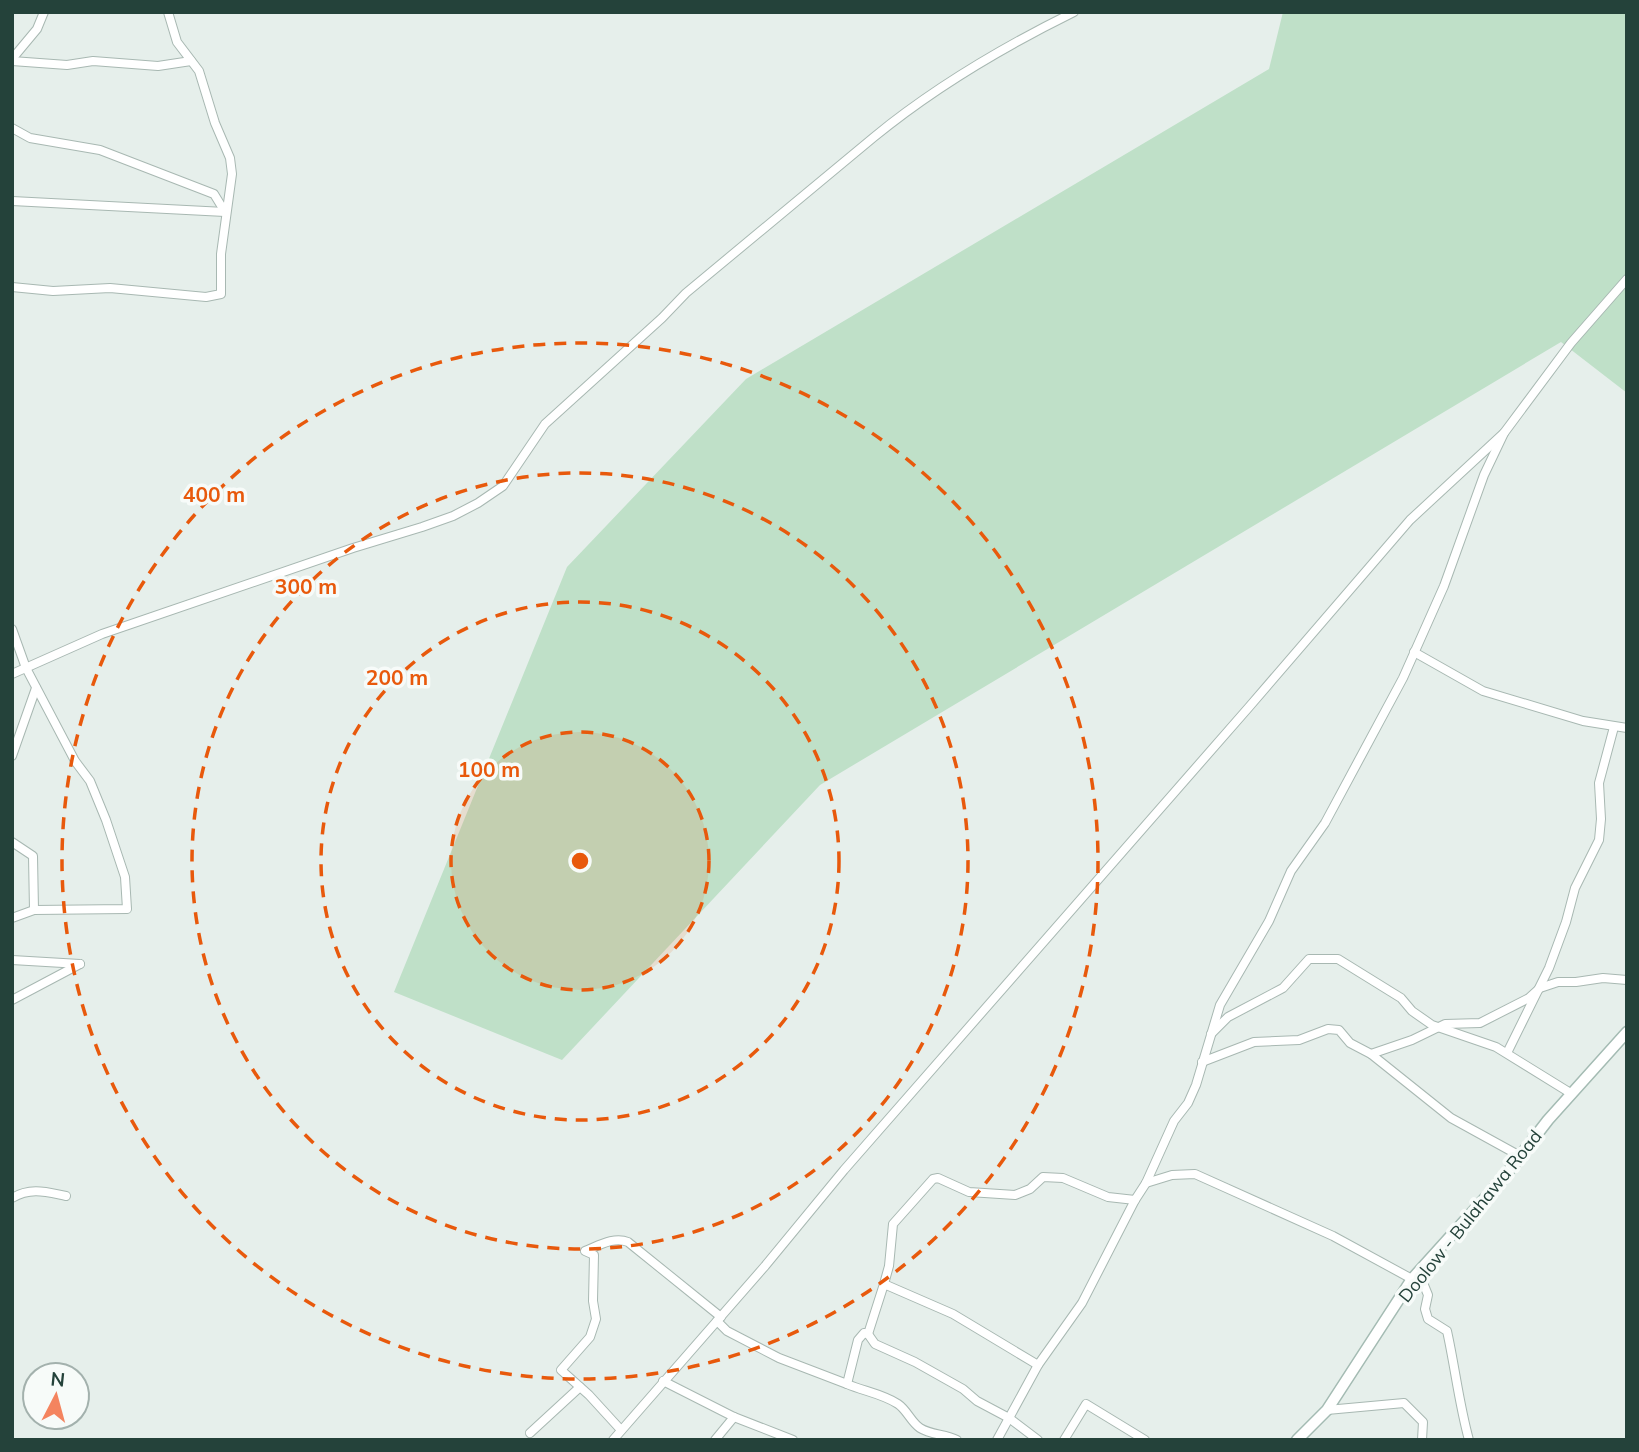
<svg xmlns="http://www.w3.org/2000/svg" width="1639" height="1452" viewBox="0 0 1639 1452" font-family="Mulish,sans-serif">
<style>
.green{fill:#bfe0c8}
.lines{fill:none;stroke-linecap:round;stroke-linejoin:round}
.street-casing{stroke:#a8b8b2;stroke-width:10}
.secondary-casing{stroke:#a4bbb3;stroke-width:13}
.street{stroke:#fff;stroke-width:8}
.secondary{stroke:#fff;stroke-width:10}
.ring{fill:none;stroke:#e8590c;stroke-width:3.5;stroke-dasharray:12 9}
.labels{text-anchor:middle;dominant-baseline:central;stroke-width:7;stroke-linejoin:round;paint-order:stroke}
.street-label{font-size:18px;fill:#24423a;stroke:#f7fbf9}
.centre{fill:#e8590c;stroke:#f7fbf9;stroke-width:3.5}
.ring-label{font-size:21px;text-anchor:middle;font-weight:bold;fill:#e8590c;stroke:#f7fbf9;stroke-width:7;stroke-linejoin:round;paint-order:stroke}
</style>
<rect width="100%" height="100%" fill="#e6efeb"/>
<path class="green" d="M1283,12h344v381l-66,-51 -741,443 -258,275 -168,-68 173,-425 179,-188 523,-310z"/>
<g class="lines">
<defs>
<g id="street">
<path d="M12,59l25,-30 7,-17"/>
<path d="M12,61l55,4 26,-4 65,5 33,-5"/>
<path d="M12,128l18,10 70,12 114,44 11,18"/>
<path d="M12,201l213,11"/>
<path d="M12,287l41,4 57,-3 96,9 15,-3v-40l11,-80 -2,-16 -15,-35 -16,-52 -22,-29 -9,-30"/>
<path d="M12,629l14,39 49,93 15,20 16,39 19,57 2,32 -93,1"/>
<path d="M1414,652l69,39 100,30 44,7"/>
<path d="M12,674l90,-40 251,-86 69,-21 31,-11 25,-13 25,-17 42,-62 117,-106 24,-25 188,-156c61,-50 129,-90 200,-125"/>
<path d="M12,756l24,-68"/>
<path d="M12,842l21,14 1,54 -22,8"/>
<path d="M12,960l68,4"/>
<path d="M12,1000l68,-36"/>
<path d="M1211,1034l17,-17 55,-29 26,-29h29l63,39 11,13 20,14 64,22 76,47"/>
<path d="M1507,1053l42,-85 17,-46 9,-34 24,-48 2,-21 -2,-36 15,-56"/>
<path d="M1371,1054l41,-14 33,-16 35,-1 49,-25 11,-10 18,-6h18l27,-4 24,2"/>
<path d="M1202,1062l52,-20 45,-2 29,-11 11,1 11,13 21,11 80,64 69,38"/>
<path d="M1146,1183l26,-8 23,-1 138,62 79,43"/>
<path d="M12,1198c19,-11 34,-6 54,-2"/>
<path d="M1419,1273l9,22 -3,14 3,10 19,12c8,36 12,73 22,109"/>
<path d="M884,1284l5,-18 4,-42 40,-45 5,-1 31,14 46,3 15,-6 13,-12 20,1 45,19 27,3"/>
<path d="M717,1321l10,10 52,27 68,26 11,-44 6,-7 4,1 7,10 40,18 48,27 14,12 32,17 29,22"/>
<path d="M868,1334l16,-50 69,30 85,51"/>
<path d="M663,1381l71,36 59,23"/>
<path d="M847,1384c16,7 36,10 51,20 9,6 13,18 22,24 11,7 25,6 37,12"/>
<path d="M1327,1410l77,-7 19,19 -1,18"/>
<path d="M621,1430l-32,-35 -28,-25 29,-33 6,-18 -3,-18 1,-46 -9,-4c13,-5 29,-15 43,-9l93,75"/>
<path d="M530,1433l50,-46"/>
<path d="M613,1440l152,-174 79,-96 405,-463 161,-187 94,-87"/>
<path d="M715,1440l19,-23"/>
<path d="M997,1440l41,-75 44,-62 53,-103 11,-17 28,-62 14,-18 8,-18 24,-80 49,-84 22,-50 34,-48 78,-145 41,-92 40,-111 20,-42 67,-90 56,-64"/>
<path d="M1064,1440l22,-36 59,36"/>
</g>
<path id="secondary" d="M1297,1440l30,-30 85,-131 92,-102 44,-57 79,-88"/>
</defs>
<use href="#street" class="street-casing"/>
<use href="#secondary" class="secondary-casing"/>
<use href="#street" class="street"/>
<use href="#secondary" class="secondary"/>
</g>
<circle cx="580" cy="861" r="129" fill="#e8590c" fill-opacity=".12"/>
<g class="ring">
<circle cx="580" cy="861" r="129"/>
<circle cx="580" cy="861" r="259"/>
<circle cx="580" cy="861" r="388"/>
<circle cx="580" cy="861" r="518"/>
</g>
<g class="labels">
<g class="street-label">
<text transform="translate(1470 1216) rotate(-51)">Doolow - Bulahawa Road</text>
</g>
</g>
<circle cx="580" cy="861" r="10" class="centre"/>
<g class="ring-label">
<text x="214" y="502">400 m</text>
<text x="306" y="594">300 m</text>
<text x="397" y="685">200 m</text>
<text x="489" y="777">100 m</text>
</g>
<rect width="1639" height="1452" fill="none" stroke="#24423a" stroke-width="28"/>
<g transform="translate(56 1396) rotate(6)"><circle r="33" fill="#f7fbf9" stroke="#a3b1ad" stroke-width="2"/>
<path d="M0-5L12 26L0 18L-12 26Z" fill="#f4845f"/>
<text y="-10" font-size="19" font-weight="bold" text-anchor="middle" fill="#24423a">N</text>
</g>
</svg>
